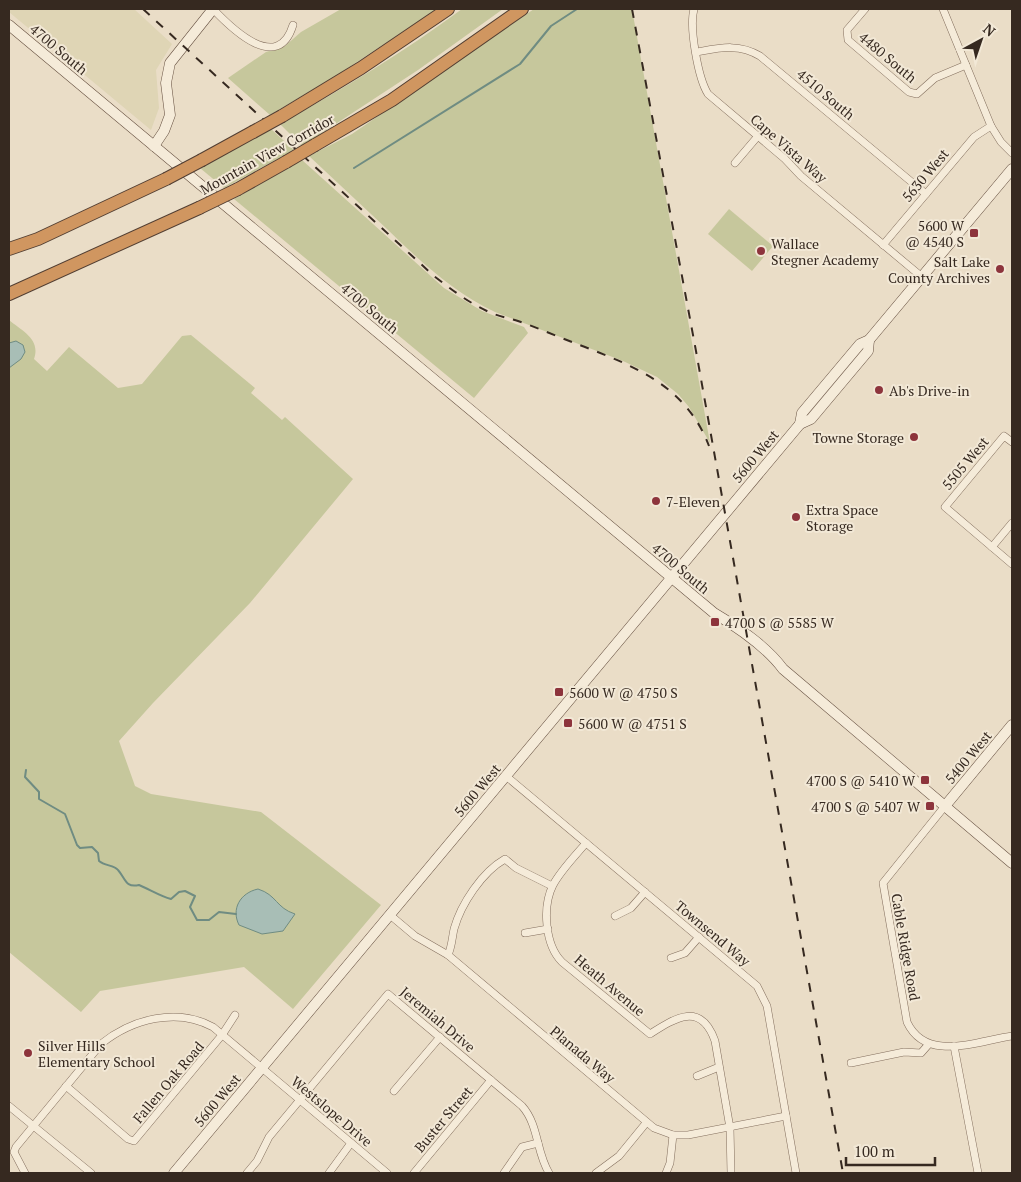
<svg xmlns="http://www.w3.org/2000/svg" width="1021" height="1182" viewBox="0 0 1021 1182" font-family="'PT Serif',serif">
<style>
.farmland{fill:#dfd5b5}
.green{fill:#c6c79c}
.water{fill:#a8beb6;stroke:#6f8c82}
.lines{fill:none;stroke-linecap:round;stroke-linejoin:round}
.stream{stroke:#6f8c82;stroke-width:2}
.street-casing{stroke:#846f5e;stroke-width:8}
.secondary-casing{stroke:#665041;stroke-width:11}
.highway-casing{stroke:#523e32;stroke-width:14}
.street{stroke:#f5ebd9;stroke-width:7}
.secondary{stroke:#f5ebd9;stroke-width:10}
.highway{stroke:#d09660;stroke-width:12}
.rail{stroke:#362920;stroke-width:2;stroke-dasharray:9 9;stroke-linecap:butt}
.highway-bridge-casing{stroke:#523e32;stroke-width:14;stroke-linecap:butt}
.highway-bridge{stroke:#d09660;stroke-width:12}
.poi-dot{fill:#8d343c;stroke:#f2e8d6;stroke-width:2}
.labels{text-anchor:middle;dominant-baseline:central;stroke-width:4;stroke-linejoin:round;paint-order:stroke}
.street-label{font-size:14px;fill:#362920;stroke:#f2e8d6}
.poi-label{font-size:14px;fill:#362920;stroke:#f2e8d6;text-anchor:start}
</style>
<rect width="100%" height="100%" fill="#eaddc7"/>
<path class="farmland" d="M9,9h125l38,35 -16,26 3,38 -8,22 -142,-118z"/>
<g class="green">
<path d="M341,9h96l-98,65 -69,41 -42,-37 38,-26 19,-6 16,-14z"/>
<path d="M462,9h41l-85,61 -116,76 -22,-22c63,-35 124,-72 182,-115z"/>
<path d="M534,9h98l78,434 -21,-36 -11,-13 -21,-17 -34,-16 -128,-49c-42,-20 -75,-51 -108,-83 -26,-24 -52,-49 -78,-73l43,-22z"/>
<path d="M271,129l23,21 -70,38 -24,-20z"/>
<path d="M302,160l142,128 38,23 42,16 4,6 -54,65 -240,-199z"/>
<path d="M729,209l44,37 -21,25 -44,-37z"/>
<path d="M9,320c13,11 32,19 25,39l13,12 22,-24 49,41 24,-4 40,-48 9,-1 64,53 -4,5 31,27 3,-3 68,62 -103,124 -97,100 -34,38 16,45 16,8 110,18 120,93 -88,104 -49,-42 -144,24 -19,21 -72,-60z"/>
</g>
<g class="water">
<path d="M16,341l7,4 2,7 -4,7 -12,9v-25z"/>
<path d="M258,889c19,6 18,19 37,25l-12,17 -21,3 -23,-9c-8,-16 1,-32 19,-36z"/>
</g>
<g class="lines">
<g class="stream">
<path d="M354,168l166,-104 31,-38 26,-17"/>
<path d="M26,770l-1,7 14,15v7l26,15 12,31 3,3 12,-1 6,6 1,8c6,5 15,4 19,9 8,9 7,18 21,15 10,4 21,11 32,14l8,-7 6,-1 10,5 -5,11 7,13h12l10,-8 17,2"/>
</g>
<defs>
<g id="street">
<path d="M213,9c19,20 65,65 80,16"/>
<path d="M694,9c-5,18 4,69 14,85l77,65 16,17 121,101"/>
<path d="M865,9l-18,21 1,10 61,52 8,2 18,-16 31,-13"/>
<path d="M943,9l48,117 10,16 11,11"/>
<path d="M697,52c22,-4 42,-9 63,4l166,138"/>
<path d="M735,163l23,-27"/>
<path d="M883,245l91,-108 17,-11"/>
<path d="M1012,442l-8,-6 -59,71 67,57"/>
<path d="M992,547l20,-24"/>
<path d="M506,776l251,210 10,20 29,167"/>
<path d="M945,806l-62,77 24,139c19,41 70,19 105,14"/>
<path d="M586,843c-11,13 -25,27 -33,42 -11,22 -8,60 9,77l88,72c25,-16 51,-33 65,7l15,87 1,45"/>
<path d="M390,915l25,21 33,19 206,173 19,7h15l98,-19"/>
<path d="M615,916l16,-8 14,-16"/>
<path d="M525,933l23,-4"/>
<path d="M448,955c4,-9 4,-17 6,-26 7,-25 28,-57 51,-70l11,9 36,18"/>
<path d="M671,958l14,-5 14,-16"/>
<path d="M954,1046l24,127"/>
<path d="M851,1063l53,-11 17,1 7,-8"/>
<path d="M697,1076l22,-9"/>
<path d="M66,1086l62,53 6,2 88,-106 13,-20"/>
<path d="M394,1091l46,-54"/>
<path d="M9,1106l82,67"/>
<path d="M25,1173l-11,-21 2,-5 85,-103c31,-25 76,-37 112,-17l174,146"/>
<path d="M247,1173l10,-12 12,-24 119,-143 134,112c17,19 14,46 27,67"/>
<path d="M329,1173l22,-30"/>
<path d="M414,1173l77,-93"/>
<path d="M504,1173l18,-26 16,-4"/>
<path d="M596,1173l23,-17 27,-33"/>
<path d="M666,1173l4,-10 3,-28"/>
</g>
<g id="secondary">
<path d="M9,25l705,588c25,15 52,33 69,56l229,194"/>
<path d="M154,146l10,-15 6,-16 -4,-32 4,-20 43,-54"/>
<path d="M800,424l2,-11 58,-69 9,-4 143,-171"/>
<path d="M945,806l67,-81"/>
<path d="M174,1173l626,-749 11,-5 57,-68 1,-11"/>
</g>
<g id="highway">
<path d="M282,116l79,-48 87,-59"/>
<path d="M315,145l77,-45 130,-91"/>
<path d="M202,160l51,-28"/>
<path d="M238,189l48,-27"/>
<path d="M9,249l29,-10 128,-60"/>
<path d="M9,294l190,-86"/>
</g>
</defs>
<use href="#street" class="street-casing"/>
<use href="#secondary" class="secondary-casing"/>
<use href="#highway" class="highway-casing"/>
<use href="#street" class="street"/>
<use href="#secondary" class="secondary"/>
<use href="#highway" class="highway"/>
<g class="rail">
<path d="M143,9l291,267c18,14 35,27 55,36 9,4 19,6 29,9 23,8 45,18 67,26 54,21 102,41 124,99"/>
<path d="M632,9l64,342 147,822"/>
</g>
<defs>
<g id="highway-bridge">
<path d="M253,132l29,-16"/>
<path d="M286,162l29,-17"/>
<path d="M166,179l36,-19"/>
<path d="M199,208l39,-19"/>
</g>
</defs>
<use href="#highway-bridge" class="highway-bridge-casing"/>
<use href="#highway-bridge" class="highway-bridge"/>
</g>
<g class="poi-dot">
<rect x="969" y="228" width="10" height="10" rx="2.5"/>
<circle cx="761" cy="251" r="5"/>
<circle cx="1000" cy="269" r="5"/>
<circle cx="879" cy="390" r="5"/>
<circle cx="914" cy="437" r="5"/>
<circle cx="656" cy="501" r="5"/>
<circle cx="796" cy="517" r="5"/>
<rect x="710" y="617" width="10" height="10" rx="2.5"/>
<rect x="554" y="687" width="10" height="10" rx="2.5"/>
<rect x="563" y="718" width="10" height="10" rx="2.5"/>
<rect x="920" y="775" width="10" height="10" rx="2.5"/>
<rect x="925" y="801" width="10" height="10" rx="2.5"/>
<circle cx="28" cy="1053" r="5"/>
</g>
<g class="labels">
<g class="street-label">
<text transform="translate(59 49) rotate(40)">4700 South</text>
<text transform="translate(888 57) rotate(40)">4480 South</text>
<text transform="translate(826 94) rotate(40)">4510 South</text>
<text transform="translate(789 148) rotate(41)">Cape Vista Way</text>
<text transform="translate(267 154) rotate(-29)">Mountain View Corridor</text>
<text transform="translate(925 175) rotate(-50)">5630 West</text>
<text transform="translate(370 308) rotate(40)">4700 South</text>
<text transform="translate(755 456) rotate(-50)">5600 West</text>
<text transform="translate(965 463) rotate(-50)">5505 West</text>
<text transform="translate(681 568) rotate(40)">4700 South</text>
<text transform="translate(968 757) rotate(-50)">5400 West</text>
<text transform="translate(477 790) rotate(-50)">5600 West</text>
<text transform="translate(713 933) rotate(40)">Townsend Way</text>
<text transform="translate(906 947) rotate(80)">Cable Ridge Road</text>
<text transform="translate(610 985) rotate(40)">Heath Avenue</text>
<text transform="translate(438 1019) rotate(40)">Jeremiah Drive</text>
<text transform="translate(583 1054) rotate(40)">Planada Way</text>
<text transform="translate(168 1082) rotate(-50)">Fallen Oak Road</text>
<text transform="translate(217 1100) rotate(-50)">5600 West</text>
<text transform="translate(332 1111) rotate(40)">Westslope Drive</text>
<text transform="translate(443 1119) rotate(-50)">Buster Street</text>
</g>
<g class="poi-label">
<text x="964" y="225" text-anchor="end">5600 W<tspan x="964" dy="16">@ 4540 S</tspan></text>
<text x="771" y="243">Wallace<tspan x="771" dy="16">Stegner Academy</tspan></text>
<text x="990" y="261" text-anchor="end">Salt Lake<tspan x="990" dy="16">County Archives</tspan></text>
<text x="889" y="390">Ab's Drive-in</text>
<text x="904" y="437" text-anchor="end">Towne Storage</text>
<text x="666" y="501">7-Eleven</text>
<text x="806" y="509">Extra Space<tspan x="806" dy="16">Storage</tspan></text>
<text x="725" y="622">4700 S @ 5585 W</text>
<text x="569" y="692">5600 W @ 4750 S</text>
<text x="578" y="723">5600 W @ 4751 S</text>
<text x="915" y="780" text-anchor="end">4700 S @ 5410 W</text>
<text x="920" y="806" text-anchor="end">4700 S @ 5407 W</text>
<text x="38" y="1045">Silver Hills<tspan x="38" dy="16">Elementary School</tspan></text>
</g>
</g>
<rect width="1021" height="1182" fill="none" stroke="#362920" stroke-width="20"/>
<g transform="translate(981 40) rotate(40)" stroke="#f2e8d6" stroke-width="4" paint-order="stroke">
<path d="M0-4L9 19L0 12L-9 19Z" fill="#362920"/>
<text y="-8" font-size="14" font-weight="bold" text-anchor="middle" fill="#362920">N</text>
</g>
<path d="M846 1157v8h89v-8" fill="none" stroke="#362920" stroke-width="2.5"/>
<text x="854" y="1157" font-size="15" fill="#362920" stroke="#f2e8d6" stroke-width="4" paint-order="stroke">100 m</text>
</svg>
